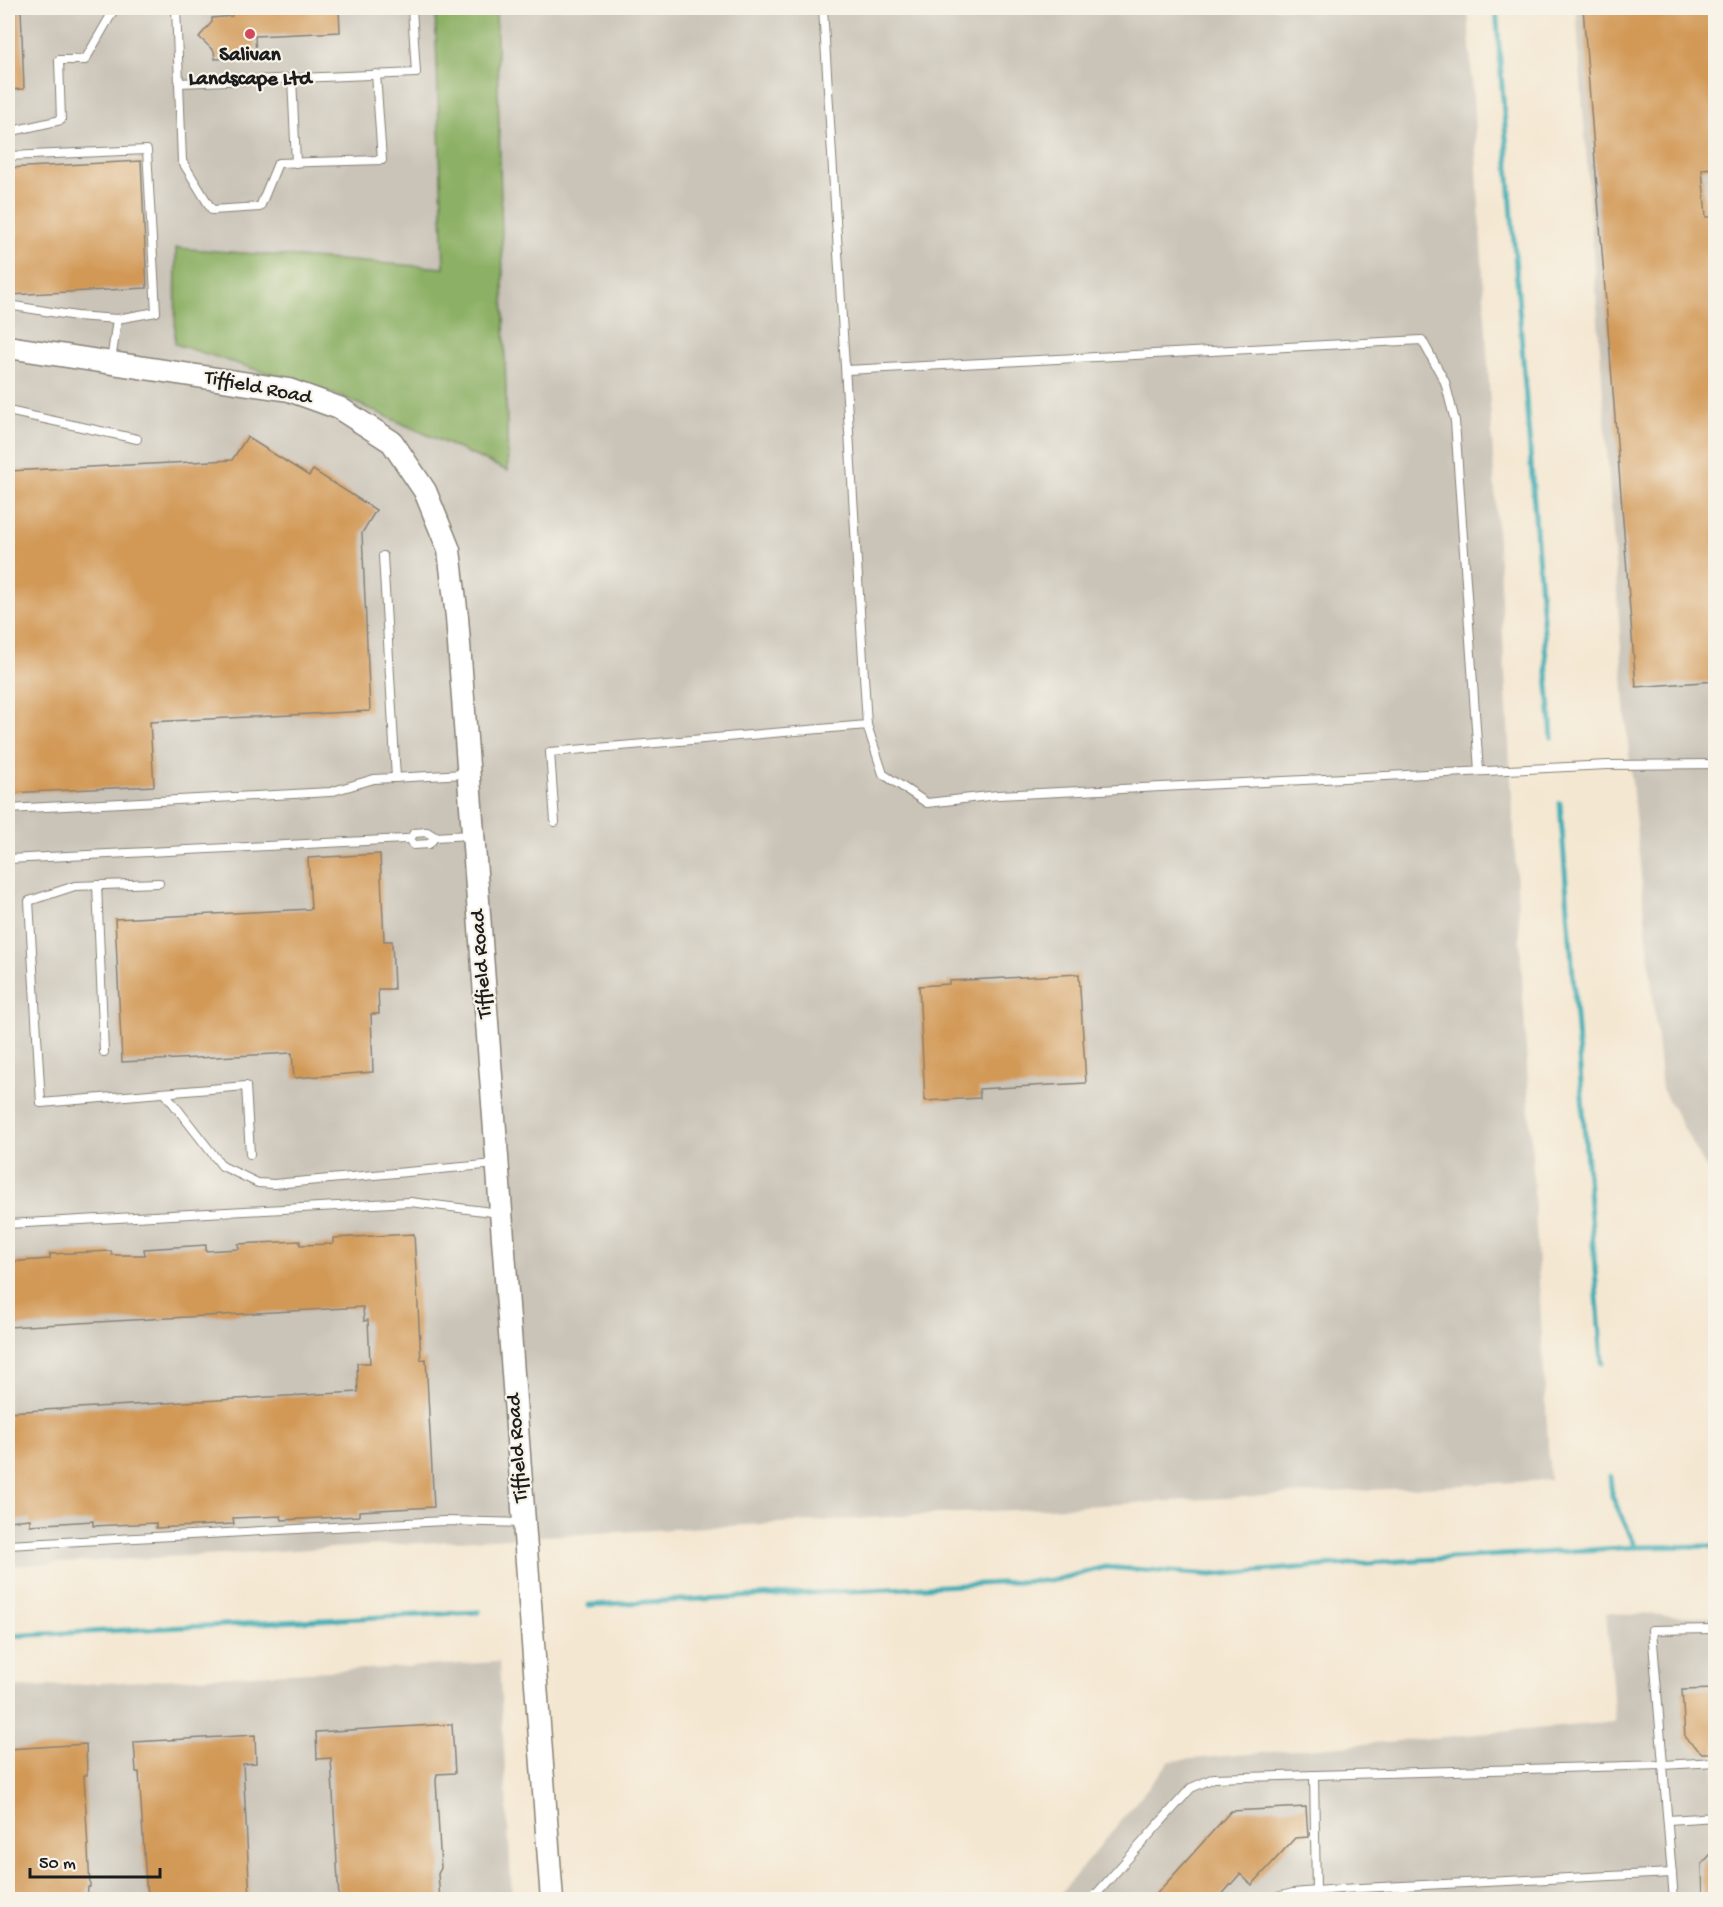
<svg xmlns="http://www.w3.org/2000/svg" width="1723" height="1907" viewBox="0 0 1723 1907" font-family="'Gochi Hand',sans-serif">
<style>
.industrial{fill:#c9c3b8}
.forest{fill:#8cb065;stroke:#546640;stroke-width:1.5}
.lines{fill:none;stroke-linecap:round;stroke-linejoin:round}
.stream{stroke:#39abb3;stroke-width:5}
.building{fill:#d29957}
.lane-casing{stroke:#888276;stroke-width:10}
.secondary-casing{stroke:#888276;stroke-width:25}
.lane{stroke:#fff;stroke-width:8}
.secondary{stroke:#fff;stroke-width:22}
.poi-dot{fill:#d1495b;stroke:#f7f3e8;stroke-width:2}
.labels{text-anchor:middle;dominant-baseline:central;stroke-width:4.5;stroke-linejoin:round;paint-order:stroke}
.poi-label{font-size:21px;font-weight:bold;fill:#1c1c1c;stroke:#f7f3e8}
.street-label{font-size:21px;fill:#1c1c1c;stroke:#f7f3e8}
</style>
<rect width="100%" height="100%" fill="#f7f3e8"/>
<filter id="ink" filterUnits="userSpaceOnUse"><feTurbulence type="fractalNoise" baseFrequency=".0167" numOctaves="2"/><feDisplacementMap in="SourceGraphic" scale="12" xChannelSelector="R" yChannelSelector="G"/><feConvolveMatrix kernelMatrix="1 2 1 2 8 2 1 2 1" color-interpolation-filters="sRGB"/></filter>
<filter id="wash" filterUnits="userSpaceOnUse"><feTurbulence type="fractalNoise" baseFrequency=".008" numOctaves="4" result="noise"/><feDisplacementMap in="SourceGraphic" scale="24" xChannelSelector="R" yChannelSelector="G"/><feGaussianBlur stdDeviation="1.35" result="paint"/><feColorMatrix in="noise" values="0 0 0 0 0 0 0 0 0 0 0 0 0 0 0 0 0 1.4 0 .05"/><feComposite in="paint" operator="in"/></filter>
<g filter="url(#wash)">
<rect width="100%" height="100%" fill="#f4e7d1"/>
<g class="industrial">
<path d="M8,8h1460l82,1472 -1542,86z"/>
<path d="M1576,8h139v1176l-53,-95 -35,-355z"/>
<path d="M1606,1613l109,4v282l-660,1 115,-139 445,-39z"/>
<path d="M499,1662l13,237 -504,1v-212z"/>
</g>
<path class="forest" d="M435,8h61l12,463 -165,-74 -168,-53 1,-96 268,20z"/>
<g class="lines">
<g class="stream">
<path d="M1496,8l56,729"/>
<path d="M1560,803l42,560"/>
<path d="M1610,1476l2,20 24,51"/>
<path d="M589,1605l466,-25 50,-13 106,8 124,-10 301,-18 80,-1"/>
<path d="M8,1636l471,-24"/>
</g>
</g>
<g id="blocks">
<g class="building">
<path d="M8,8h13l3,81 -16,1z"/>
<path d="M232,8h107l1,24 -85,4 1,21 -41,2 -1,-8 -15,-14 13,-15v-4l20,-2z"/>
<path d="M1583,8h133v160l-14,1 4,48h10v464l-80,6z"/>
<path d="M141,161l6,127 -139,7v-127z"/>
<path d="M247,437l62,39 4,-6 63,40 -14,23 8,178 -220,11 4,64 -146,7v-322l224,-11z"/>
<path d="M380,854l4,87h8l2,48h-16l1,25h-8l2,58 -79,6 -2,-25 -170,9 -7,-143 196,-10 -3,-51z"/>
<path d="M1079,974l7,109 -107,6 1,9 -55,3 -6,-115 30,-2v-3z"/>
<path d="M414,1234l7,126 5,-1 8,148 -75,4v5l-77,4 -1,-4 -48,2 1,6 -78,4v-5l-63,3v-5l-63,4v-6l-22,2v-109l350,-20 -1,-29h13l-2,-43 -4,1 -1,-14 -355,20v-65l42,-3v-5l61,-3 1,4h33l-1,-6 62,-4v6l33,-2 -1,-5 62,-3v4l33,-1v-6z"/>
<path d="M1716,1689v64h-14l-17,-15 -3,-48z"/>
<path d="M452,1724l3,49 -18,1 -1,6 5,88 -3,6 2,25h-101l-8,-141 -14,1 -1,-27z"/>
<path d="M255,1735l1,28 -13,1 7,135h-100l-4,-15 -7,-112h-3l-2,-30z"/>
<path d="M86,1744l1,31h-3l6,112h-2l-1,12h-79v-150z"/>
<path d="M1306,1807l2,30 -13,1 -43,47 -12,-11 -22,25h-66l79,-88z"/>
<path d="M1716,1848v51h-13l-1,-35z"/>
</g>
</g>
</g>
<g filter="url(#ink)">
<use href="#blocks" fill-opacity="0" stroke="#888276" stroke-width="1.5"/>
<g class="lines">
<defs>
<g id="lane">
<path d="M176,8l3,75 237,-10 -4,-65"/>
<path d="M823,8l44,717"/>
<path d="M292,78l4,85"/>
<path d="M179,83l3,78 30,49 48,-3 18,-44 104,-3 -6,-86"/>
<path d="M8,132l53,-12 -2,-60h26l30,-52"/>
<path d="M8,156l139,-6 9,162 -39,7 -41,-3 -68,-11"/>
<path d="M111,362l6,-43"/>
<path d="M847,370l575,-30 23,42 10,39 24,350"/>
<path d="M8,411l129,28"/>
<path d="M383,556l13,222"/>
<path d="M8,809l322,-17 44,-13 91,-5"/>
<path d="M555,822l-5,-70 317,-27 16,49 44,29 71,-8 610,-30 108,-1"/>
<path d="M435,837l35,-2"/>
<path d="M8,859l397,-20h5l4,-6 13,-1 8,5 -6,7 -15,1 -4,-6"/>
<path d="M159,883l-84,3 -46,15 12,202 205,-17 4,68"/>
<path d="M97,885l7,167"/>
<path d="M165,1093l57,73 36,17 16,1 222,-20"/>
<path d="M8,1224l402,-22 90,11"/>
<path d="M8,1545l436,-24 78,2"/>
<path d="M1314,1775l2,116"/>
<path d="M1668,1820l48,-3"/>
<path d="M1091,1900l100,-112 23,-10 449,-13 -11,-135 64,-1"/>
<path d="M1265,1900l28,-7 47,-4 332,-16"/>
<path d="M1674,1900l-11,-135 53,-3"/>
</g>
<path id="secondary" d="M8,347l281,43 50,18 53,34 33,49 24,59 8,67 95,1283"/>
</defs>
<use href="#lane" class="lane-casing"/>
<use href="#secondary" class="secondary-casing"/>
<use href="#lane" class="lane"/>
<use href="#secondary" class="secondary"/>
</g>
</g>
<circle class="poi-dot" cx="250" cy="34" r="6"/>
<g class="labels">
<g class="poi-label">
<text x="250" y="56">Salivan<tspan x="250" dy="24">Landscape Ltd</tspan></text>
</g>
<g class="street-label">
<text transform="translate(258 389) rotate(11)">Tiffield Road</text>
<text transform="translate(483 964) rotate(-94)">Tiffield Road</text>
<text transform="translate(519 1448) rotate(-94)">Tiffield Road</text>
</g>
</g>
<rect width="1723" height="1907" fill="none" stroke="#f7f3e8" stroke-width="30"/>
<path d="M30 1868v9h130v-9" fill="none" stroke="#1c1c1c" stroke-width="3"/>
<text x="39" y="1868" font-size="18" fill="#1c1c1c" stroke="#f7f3e8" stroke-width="4.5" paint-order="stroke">50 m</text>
</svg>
